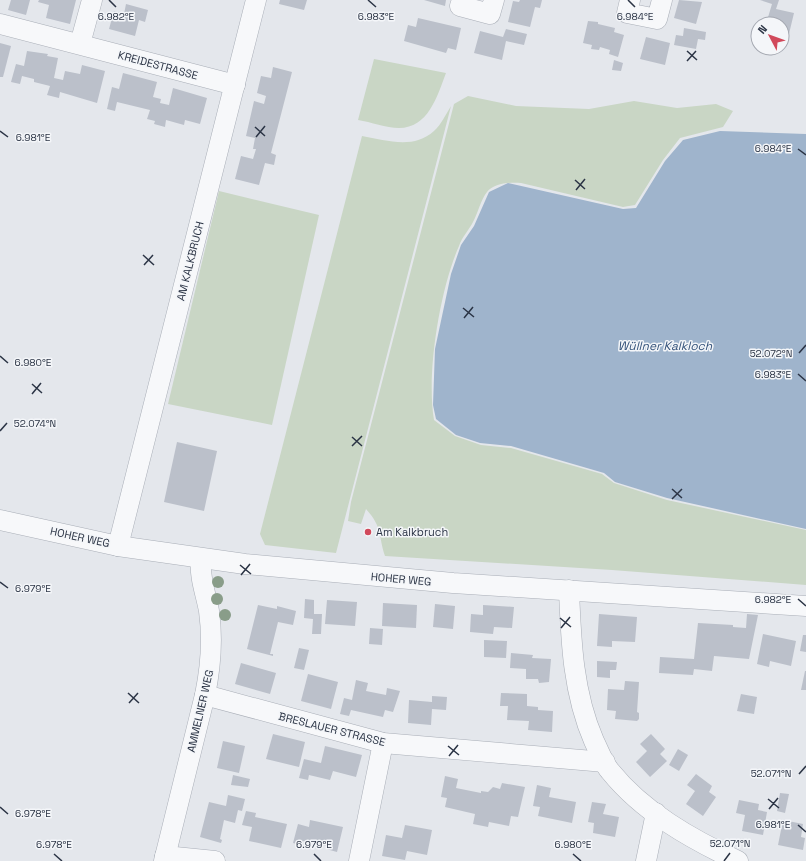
<svg xmlns="http://www.w3.org/2000/svg" width="806" height="861" viewBox="0 0 806 861" font-family="'Space Grotesk',sans-serif">
<style>
.green{fill:#c9d6c5}
.water{fill:#9fb4cc}
.building{fill:#bbc0ca}
.lines{fill:none;stroke-linecap:round;stroke-linejoin:round}
.minor-casing{stroke:#a9aeb7;stroke-width:21}
.minor{stroke:#f7f8fa;stroke-width:20}
.tree{fill:#899d89}
.ticks{fill:none;stroke:#2b3445;stroke-width:1.5}
.poi-dot{fill:#d1495b;stroke:#f4f6f9;stroke-width:1.5}
.labels{text-anchor:middle;dominant-baseline:central;stroke-width:3;stroke-linejoin:round;paint-order:stroke}
.street-label{font-size:11px;fill:#2b3445;stroke:#f4f6f9}
.poi-label{font-size:11px;fill:#2b3445;stroke:#f4f6f9;text-anchor:start}
.water-label{font-size:12px;font-style:italic;fill:#34527a;stroke:#f4f6f9}
.ticks-label{font-size:10px;text-anchor:middle;fill:#2b3445;stroke:#f4f6f9;stroke-width:3;stroke-linejoin:round;paint-order:stroke}
</style>
<rect width="100%" height="100%" fill="#e4e7ec"/>
<g class="green">
<path d="M374,59l72,14c-9,24 -18,55 -47,55 -13,0 -28,-6 -41,-8z"/>
<path d="M468,96l48,10 73,3 45,-8 43,7 39,-4 17,7 -10,16 -43,11 -17,22 -28,45 -12,2 -102,-24c-10,-1 -27,0 -34,9 -6,7 -9,21 -14,30 -4,8 -11,15 -14,24 -19,43 -33,127 -25,174l21,16 26,9 30,3 91,26 12,9 53,17 139,30v55l-194,-15 -227,-14c-7,-21 -2,-28 -19,-47l-5,15 -13,-3 3,-19 103,-398z"/>
<path d="M451,106l-115,447 -71,-8 -5,-11 102,-398c24,4 51,14 72,-5 7,-6 12,-17 17,-25z"/>
<path d="M219,191l100,24 -47,210 -104,-21z"/>
</g>
<path class="water" d="M720,131l86,3v395l-139,-31 -52,-16 -11,-9 -93,-27 -31,-3 -24,-8 -20,-16 -3,-14 2,-56 16,-75 10,-29 13,-19 15,-34 19,-9 115,26 13,-1 29,-47 18,-21z"/>
<g class="building">
<path d="M11,0h19l-4,15 -18,-5z"/>
<path d="M39,0h37l-6,24 -24,-6 3,-13 -11,-3z"/>
<path d="M280,0h27l-3,10 -25,-6z"/>
<path d="M424,0h22l-1,6z"/>
<path d="M520,0h22l-2,8 -5,-1 -5,20 -22,-5 5,-21 6,1z"/>
<path d="M679,0l23,2 -6,22 -22,-6z"/>
<path d="M760,0h19l-3,9 18,4 -6,25 -6,-1v-13h-16l6,-20z"/>
<path d="M126,4l22,6 -3,12 -6,-2 -4,16 -26,-7 5,-18 10,3z"/>
<path d="M418,18l43,10 -5,22 -8,-2 -2,5 -42,-12 4,-16 8,2z"/>
<path d="M588,21l10,1v2l17,4 -1,4 10,3 -6,22 -9,-3 1,-4 -10,-3 -1,3 -8,-1 1,-4 -9,-2z"/>
<path d="M684,28l22,4 -1,8 -7,-1 -2,10 -22,-4 2,-10 7,1z"/>
<path d="M506,29l21,5 -3,11 -18,-4 -4,19 -28,-7 6,-22 23,6z"/>
<path d="M646,37l24,6 -5,22 -25,-6z"/>
<path d="M0,43l11,3 -8,31h-3z"/>
<path d="M27,51l21,3 -1,2 11,2 -4,20 9,2 2,-9 15,3 2,-9 23,6 -8,32 -37,-11 -1,6 -12,-3 3,-9 -16,-4v-3l-12,-3 -2,8 -9,-2 5,-18 8,2z"/>
<path d="M614,60l9,3 -2,8 -9,-1z"/>
<path d="M273,67l19,5 -21,81 5,2 -2,10 -9,-2 -6,22 -24,-6 6,-23 12,3 3,-10h-3l2,-11 -9,-2 8,-35 10,3 2,-8 -9,-3 4,-17 10,2z"/>
<path d="M123,73l34,9 -4,15 8,2 -1,4 9,2 4,-17 34,10 -7,26 -15,-4 -1,5 -18,-5 -1,7 -11,-3 1,-3 -8,-2 3,-9 -33,-8 -2,9 -8,-2 5,-22 7,2z"/>
<path d="M177,442l40,9 -13,60 -40,-9z"/>
<path d="M305,599l9,1v14h8l-1,20h-9l1,-15 -9,-1z"/>
<path d="M327,600l30,2 -2,24 -30,-2z"/>
<path d="M383,603l34,2 -1,23 -34,-2z"/>
<path d="M435,604l20,2 -2,23 -20,-2z"/>
<path d="M258,605l19,4v-3l19,5 -3,14 -15,-3 -8,32h3v2l-26,-7z"/>
<path d="M483,605l31,2 -2,21 -18,-1 -1,7 -23,-2 1,-18 12,1z"/>
<path d="M599,614l38,3 -2,25 -23,-1v6l-15,-1z"/>
<path d="M747,614l11,1 -9,44 -35,-3 -2,15 -18,-2 -1,6 -34,-2 1,-16 34,2 4,-36 35,2v2l13,1z"/>
<path d="M370,628l13,1 -1,16 -13,-1z"/>
<path d="M763,634l33,7 -5,25 -21,-5 -1,6 -12,-3z"/>
<path d="M803,635h3v17l-6,-1z"/>
<path d="M484,640l23,1 -1,17 -22,-1z"/>
<path d="M299,648l10,2 -5,20 -10,-2z"/>
<path d="M511,653l22,2 -1,3 19,1 -2,23 -10,1 -1,-4h-12v-10l-16,-1z"/>
<path d="M597,661l20,1 -1,8h-6v8l-13,-1z"/>
<path d="M241,663l35,10 -6,21 -35,-10z"/>
<path d="M805,671h1v19h-5z"/>
<path d="M308,674l30,8 -7,27 -30,-8z"/>
<path d="M356,680l12,3 -2,8 20,4 1,-7 13,3 -7,21 -8,-2 -2,7 -32,-7 -2,6 -9,-2 4,-16 8,2z"/>
<path d="M625,681l14,1 -2,30 2,1v6l-2,2 -22,-2 1,-8 -9,-1 1,-21 16,1z"/>
<path d="M501,693l26,1v12l11,1v3l15,1 -1,21 -24,-2 1,-9 -22,-1 1,-14h-8z"/>
<path d="M741,694l16,3 -3,17 -17,-3z"/>
<path d="M432,696l15,1 -1,13 -14,-1 -1,16 -23,-2 1,-23 23,2z"/>
<path d="M273,734l32,8 -6,25 -33,-8z"/>
<path d="M651,734l14,15 -5,5 7,7 -17,16 -14,-15 11,-11 -7,-7z"/>
<path d="M223,741l22,5 -6,27 -22,-5z"/>
<path d="M325,746l37,9 -6,22 -23,-6 -3,9 -21,-5 -1,5 -9,-2 5,-19 17,4z"/>
<path d="M678,749l10,6 -9,16 -10,-6z"/>
<path d="M696,774l16,12 -3,6 7,5 -13,19 -17,-12 9,-13 -8,-6z"/>
<path d="M233,775l17,4 -2,8 -17,-2z"/>
<path d="M445,776l13,3 -2,9 25,5v-2l7,1 5,-5 7,2 2,-6 23,4 -7,30 -7,-1 -2,10 -20,-4 -1,5 -15,-3 2,-10 -30,-7 2,-9 -6,-1z"/>
<path d="M537,785l14,3 -2,9 27,5 -4,21 -34,-7 2,-9 -7,-1z"/>
<path d="M780,793l9,1 -4,19 -8,-2z"/>
<path d="M228,795l17,4 -3,12 -4,-1 -3,13 -11,-3 -4,19 2,1 -1,3 -21,-6 9,-35 17,4z"/>
<path d="M739,800l20,4 -1,6 9,2 -4,23 -21,-4 3,-16 -9,-2z"/>
<path d="M592,802l14,2 -3,10 16,3 -4,20 -22,-4 1,-10 -6,-1z"/>
<path d="M246,811l10,2 -1,4 32,7 -6,24 -32,-7 3,-14 -10,-2z"/>
<path d="M310,820l33,7 -6,25 -11,-3 1,-3 -24,-5 -1,4 -9,-2 5,-19 11,3z"/>
<path d="M783,820l20,4 -2,13 4,1 -2,12 -25,-5z"/>
<path d="M405,825l27,5 -5,25 -20,-4 -2,9 -23,-4 4,-21 16,3z"/>
</g>
<g class="lines">
<defs>
<g id="minor">
<path d="M462,0l-2,6 30,8 4,-14"/>
<path d="M630,0l-3,13 30,6 5,-19"/>
<path d="M0,24l235,61"/>
<path d="M80,44l12,-44"/>
<path d="M0,520l118,26 127,18 208,19 353,23"/>
<path d="M118,546l138,-546"/>
<path d="M569,590c2,52 4,103 25,151 5,10 9,22 16,30 33,41 81,68 128,90"/>
<path d="M205,695l178,48 222,19"/>
<path d="M165,856l50,5"/>
<path d="M164,861l41,-166c6,-29 8,-55 4,-84 -3,-17 -10,-34 -8,-52"/>
<path d="M359,861l24,-118"/>
<path d="M646,861l10,-48"/>
</g>
</defs>
<use href="#minor" class="minor-casing"/>
<use href="#minor" class="minor"/>
</g>
<g class="tree">
<circle cx="218" cy="582" r="6"/>
<circle cx="217" cy="599" r="6"/>
<circle cx="225" cy="615" r="6"/>
</g>
<path class="ticks" d="M109,0l7,7M368,0l8,7M628,0l7,7M687,51l10,9M687,61l9,-10M255,127l10,9M0,131l8,6M256,137l9,-11M798,149l8,6M575,180l10,9M576,190l9,-11M143,255l11,10M144,265l9,-10M463,308l11,9M464,318l9,-11M799,353l7,-8M0,356l8,7M798,374l8,7M32,384l10,9M32,394l9,-11M0,431l7,-8M352,437l10,9M352,446l10,-10M672,489l10,9M672,499l10,-10M240,565l11,9M241,575l9,-11M0,582l8,6M798,599l8,7M560,618l11,9M561,628l9,-11M128,693l11,10M129,703l9,-10M448,746l11,9M449,756l9,-11M799,774l7,-8M768,799l11,9M0,807l8,7M769,809l9,-11M798,825l8,7M54,854l8,7M314,854l7,7M573,854l8,7M724,861l6,-8"/>
<circle class="poi-dot" cx="368" cy="532" r="4"/>
<g class="labels">
<g class="street-label">
<text transform="translate(158 65) rotate(15)">KREIDESTRASSE</text>
<text transform="translate(190 261) rotate(-76)">AM KALKBRUCH</text>
<text transform="translate(80 537) rotate(12)">HOHER WEG</text>
<text transform="translate(401 579) rotate(5)">HOHER WEG</text>
<text transform="translate(200 711) rotate(-77)">AMMELNER WEG</text>
<text transform="translate(332 729) rotate(14)">BRESLAUER STRASSE</text>
</g>
<g class="poi-label">
<text x="376" y="532">Am Kalkbruch</text>
</g>
<g class="water-label">
<text x="665" y="346">Wüllner Kalkloch</text>
</g>
</g>
<g class="ticks-label">
<text x="635" y="20">6.984°E</text>
<text x="116" y="20">6.982°E</text>
<text x="376" y="20">6.983°E</text>
<text x="33" y="141">6.981°E</text>
<text x="773" y="152">6.984°E</text>
<text x="771" y="357">52.072°N</text>
<text x="33" y="366">6.980°E</text>
<text x="773" y="378">6.983°E</text>
<text x="35" y="427">52.074°N</text>
<text x="33" y="592">6.979°E</text>
<text x="773" y="603">6.982°E</text>
<text x="771" y="777">52.071°N</text>
<text x="33" y="817">6.978°E</text>
<text x="773" y="828">6.981°E</text>
<text x="730" y="847">52.071°N</text>
<text x="54" y="848">6.978°E</text>
<text x="314" y="848">6.979°E</text>
<text x="573" y="848">6.980°E</text>
</g>
<g transform="translate(770 36) rotate(311)"><circle r="19" fill="#f4f6f9" stroke="#a4a8b1"/>
<path d="M0-3L7 15L0 10L-7 15Z" fill="#d1495b"/>
<text y="-6" font-size="11" font-weight="bold" text-anchor="middle" fill="#2b3445">N</text>
</g>
</svg>
